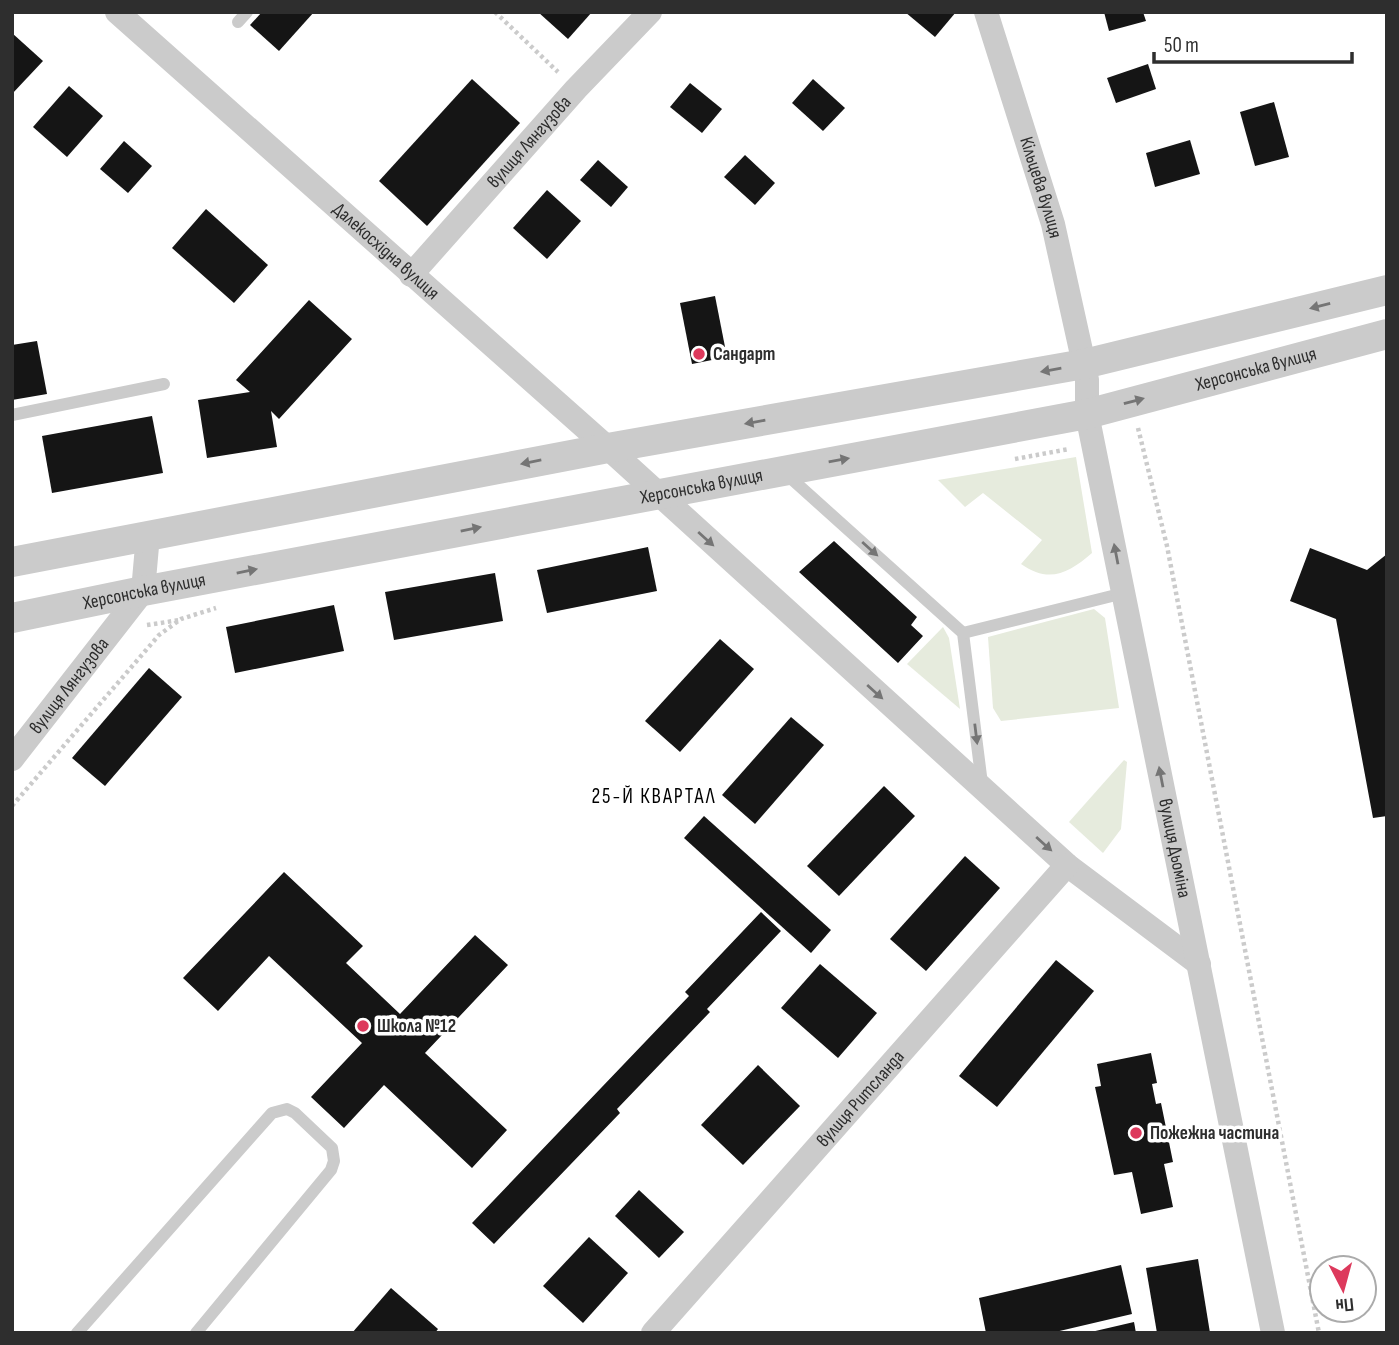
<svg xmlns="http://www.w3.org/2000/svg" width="1399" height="1345" viewBox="0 0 1399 1345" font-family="'Sofia Sans Condensed',sans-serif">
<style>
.green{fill:#e6ebdd}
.building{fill:#151515}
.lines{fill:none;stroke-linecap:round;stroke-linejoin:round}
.path{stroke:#cbcbcb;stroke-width:4.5;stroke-dasharray:3.5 3.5;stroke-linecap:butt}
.service{stroke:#cbcbcb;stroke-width:12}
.minor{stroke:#cbcbcb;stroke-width:24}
.tertiary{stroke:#cbcbcb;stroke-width:30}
.oneway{fill:#757575}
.poi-dot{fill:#dd395c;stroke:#fff;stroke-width:2.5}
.labels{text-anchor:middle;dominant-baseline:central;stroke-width:7;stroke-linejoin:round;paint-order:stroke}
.street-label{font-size:19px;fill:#2e2e2e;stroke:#fff}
.poi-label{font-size:19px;font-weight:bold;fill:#2e2e2e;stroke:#fff;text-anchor:start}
.neighbourhood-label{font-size:21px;letter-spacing:2px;fill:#000;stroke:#fff}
</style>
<rect width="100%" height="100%" fill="#fff"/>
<g class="green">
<path d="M1076,457l16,96c-23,20 -43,31 -71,11l21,-24 -59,-47 -18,14 -27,-27z"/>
<path d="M1094,609l11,9 14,90 -118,13 -8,-13 -5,-71z"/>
<path d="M943,627l6,11 11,71 -53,-45z"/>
<path d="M1124,760l3,2 -6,67 -18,24 -34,-31z"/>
</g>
<g class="building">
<path d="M262,12h52l-35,39 -29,-26z"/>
<path d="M538,12h54l-24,27z"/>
<path d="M905,12h51l-21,25z"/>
<path d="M1104,12h39l3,9 -37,10z"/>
<path d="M12,33l31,28 -31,33z"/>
<path d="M1148,64l8,25 -40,14 -9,-25z"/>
<path d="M472,79l48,44 -93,103 -48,-45z"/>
<path d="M813,79l32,29 -22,23 -31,-28z"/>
<path d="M690,83l32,26 -20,24 -32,-26z"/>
<path d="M69,86l34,30 -36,41 -34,-30z"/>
<path d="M1274,102l15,55 -34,9 -15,-54z"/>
<path d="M1190,140l10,34 -45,13 -9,-34z"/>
<path d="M124,141l28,25 -24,27 -28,-24z"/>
<path d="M745,155l30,28 -20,22 -31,-28z"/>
<path d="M598,160l30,27 -17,20 -31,-27z"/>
<path d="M547,190l34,31 -34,38 -34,-31z"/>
<path d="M206,209l62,56 -34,38 -62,-55z"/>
<path d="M715,296l12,61 -35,7 -12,-61z"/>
<path d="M309,300l43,39 -73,80 -8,-8 6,36 -70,11 -9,-58 52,-8 -14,-12z"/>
<path d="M37,341l10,53 -35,6v-55z"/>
<path d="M152,416l11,57 -111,20 -10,-57z"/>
<path d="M834,541l83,76 -6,8 12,11 -25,27 -99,-91z"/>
<path d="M648,547l9,44 -110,22 -10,-43z"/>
<path d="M1310,548l57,22 20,-16v262l-14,2 -37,-199 -46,-18z"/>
<path d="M495,573l8,48 -109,19 -9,-48z"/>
<path d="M334,605l10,46 -109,22 -9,-46z"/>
<path d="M720,639l34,30 -74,83 -35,-31z"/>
<path d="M149,668l33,29 -77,89 -33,-28z"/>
<path d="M791,717l33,28 -69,79 -33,-29z"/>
<path d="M884,786l31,30 -76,80 -32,-30z"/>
<path d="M704,816l127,114 -20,23 -127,-115z"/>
<path d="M965,856l35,32 -74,83 -36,-32z"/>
<path d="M284,872l79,74 -17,17 54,51 75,-79 33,30 -83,88 82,77 -35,38 -88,-83 -40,43 -33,-31 51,-54 -93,-87 -51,55 -35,-33z"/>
<path d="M761,912l20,19 -74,78 3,3 -93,97 3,4 -126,131 -22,-21 217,-227 -4,-4z"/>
<path d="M1056,960l38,31 -97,116 -38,-31z"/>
<path d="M820,964l57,49 -39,45 -57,-50z"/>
<path d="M1151,1053l6,30 -5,1 4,20 5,-1 12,59 -9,2 9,43 -32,7 -9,-42 -18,3 -19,-88 6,-1 -4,-22z"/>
<path d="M758,1065l42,41 -57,59 -42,-40z"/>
<path d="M639,1190l45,42 -25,26 -44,-42z"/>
<path d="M589,1237l39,36 -45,50 -40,-37z"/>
<path d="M1198,1259l12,74h-53l-11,-65z"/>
<path d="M1121,1265l11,49 -81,19h-65l-7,-35z"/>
<path d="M391,1288l47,41 -3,4h-83z"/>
<path d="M1134,1322l2,11h-45v-1z"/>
</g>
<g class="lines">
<g class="path">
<path d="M495,12l63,60"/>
<path d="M1138,428l29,118 152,787"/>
<path d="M1015,459l54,-10"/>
<path d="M147,625l33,-5"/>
<path d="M12,806l147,-171 22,-16 35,-11"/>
</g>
<g class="service">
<path d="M238,22l9,-10"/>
<path d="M12,415l152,-31"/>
<path d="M785,473l178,160 19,151"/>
<path d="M963,633l161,-40"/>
<path d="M77,1333l195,-220 15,-4 8,4 37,35 2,13 -3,9 -135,163"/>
</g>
<g class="minor">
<path id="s1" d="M117,12l491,436 459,417 132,99"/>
<path id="s2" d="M986,12l67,212 31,140 3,16v34l186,919"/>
<path id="s3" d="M411,275l165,-186 74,-77"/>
<path id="s4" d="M12,759l131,-168 5,-56"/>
<path id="s5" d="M653,1333l414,-468"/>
</g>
<g class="tertiary">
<path d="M12,562l596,-114 476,-84 303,-74"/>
<path id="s6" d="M12,618l131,-27 944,-177 300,-80"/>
</g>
</g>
<defs><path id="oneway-solid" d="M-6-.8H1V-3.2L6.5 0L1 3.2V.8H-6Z" transform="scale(1.75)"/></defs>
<g class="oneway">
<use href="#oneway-solid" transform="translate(1320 306) rotate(166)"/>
<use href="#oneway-solid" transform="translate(1051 370) rotate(170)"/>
<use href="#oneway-solid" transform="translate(1134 401) rotate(-15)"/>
<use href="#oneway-solid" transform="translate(755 422) rotate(170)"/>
<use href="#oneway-solid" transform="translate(839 460) rotate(-10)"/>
<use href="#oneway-solid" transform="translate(531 462) rotate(169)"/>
<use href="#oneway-solid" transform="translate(471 529) rotate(-11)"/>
<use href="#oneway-solid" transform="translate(706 539) rotate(42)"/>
<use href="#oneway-solid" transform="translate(870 549) rotate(42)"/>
<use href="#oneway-solid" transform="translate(1116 554) rotate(-101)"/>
<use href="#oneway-solid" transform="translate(247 571) rotate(-11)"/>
<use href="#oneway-solid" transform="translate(875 692) rotate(42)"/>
<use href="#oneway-solid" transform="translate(976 734) rotate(83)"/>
<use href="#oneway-solid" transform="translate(1161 777) rotate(-101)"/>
<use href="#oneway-solid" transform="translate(1044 844) rotate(42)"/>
</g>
<g class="poi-dot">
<circle cx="699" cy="354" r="7"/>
<circle cx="363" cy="1026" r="7"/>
<circle cx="1136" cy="1133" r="7"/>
</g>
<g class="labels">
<g class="street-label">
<text stroke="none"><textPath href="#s3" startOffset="178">вулиця Лянгузова</textPath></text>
<text stroke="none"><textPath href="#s2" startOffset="184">Кільцева вулиця</textPath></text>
<text stroke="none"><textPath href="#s1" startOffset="360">Далекосхідна вулиця</textPath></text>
<text stroke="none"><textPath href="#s6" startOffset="1269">Херсонська вулиця</textPath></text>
<text stroke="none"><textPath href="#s6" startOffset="702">Херсонська вулиця</textPath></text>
<text stroke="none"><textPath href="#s6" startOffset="135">Херсонська вулиця</textPath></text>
<text stroke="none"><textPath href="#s4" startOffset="93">вулиця Лянгузова</textPath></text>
<text stroke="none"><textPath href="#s2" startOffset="859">вулиця Дьоміна</textPath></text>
<text stroke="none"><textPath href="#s5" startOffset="313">вулиця Ритсланда</textPath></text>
</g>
<g class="poi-label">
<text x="713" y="354">Сандарт</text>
<text x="377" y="1026">Школа №12</text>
<text x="1150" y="1133">Пожежна частина</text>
</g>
<g class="neighbourhood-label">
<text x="654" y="796">25-Й КВАРТАЛ</text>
</g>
</g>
<rect width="1399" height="1345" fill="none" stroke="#2e2e2e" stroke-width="28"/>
<g transform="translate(1343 1289) rotate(174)"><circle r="33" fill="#ffffff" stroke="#ababab" stroke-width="2"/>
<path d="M0-5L12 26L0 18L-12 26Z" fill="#dd395c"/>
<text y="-10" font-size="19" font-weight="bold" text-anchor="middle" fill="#2e2e2e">Пн</text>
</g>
<path d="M1154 52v10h198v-10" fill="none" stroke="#2e2e2e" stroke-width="3.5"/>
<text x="1164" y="52" font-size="21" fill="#2e2e2e" stroke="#ffffff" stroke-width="5" paint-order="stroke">50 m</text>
</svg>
